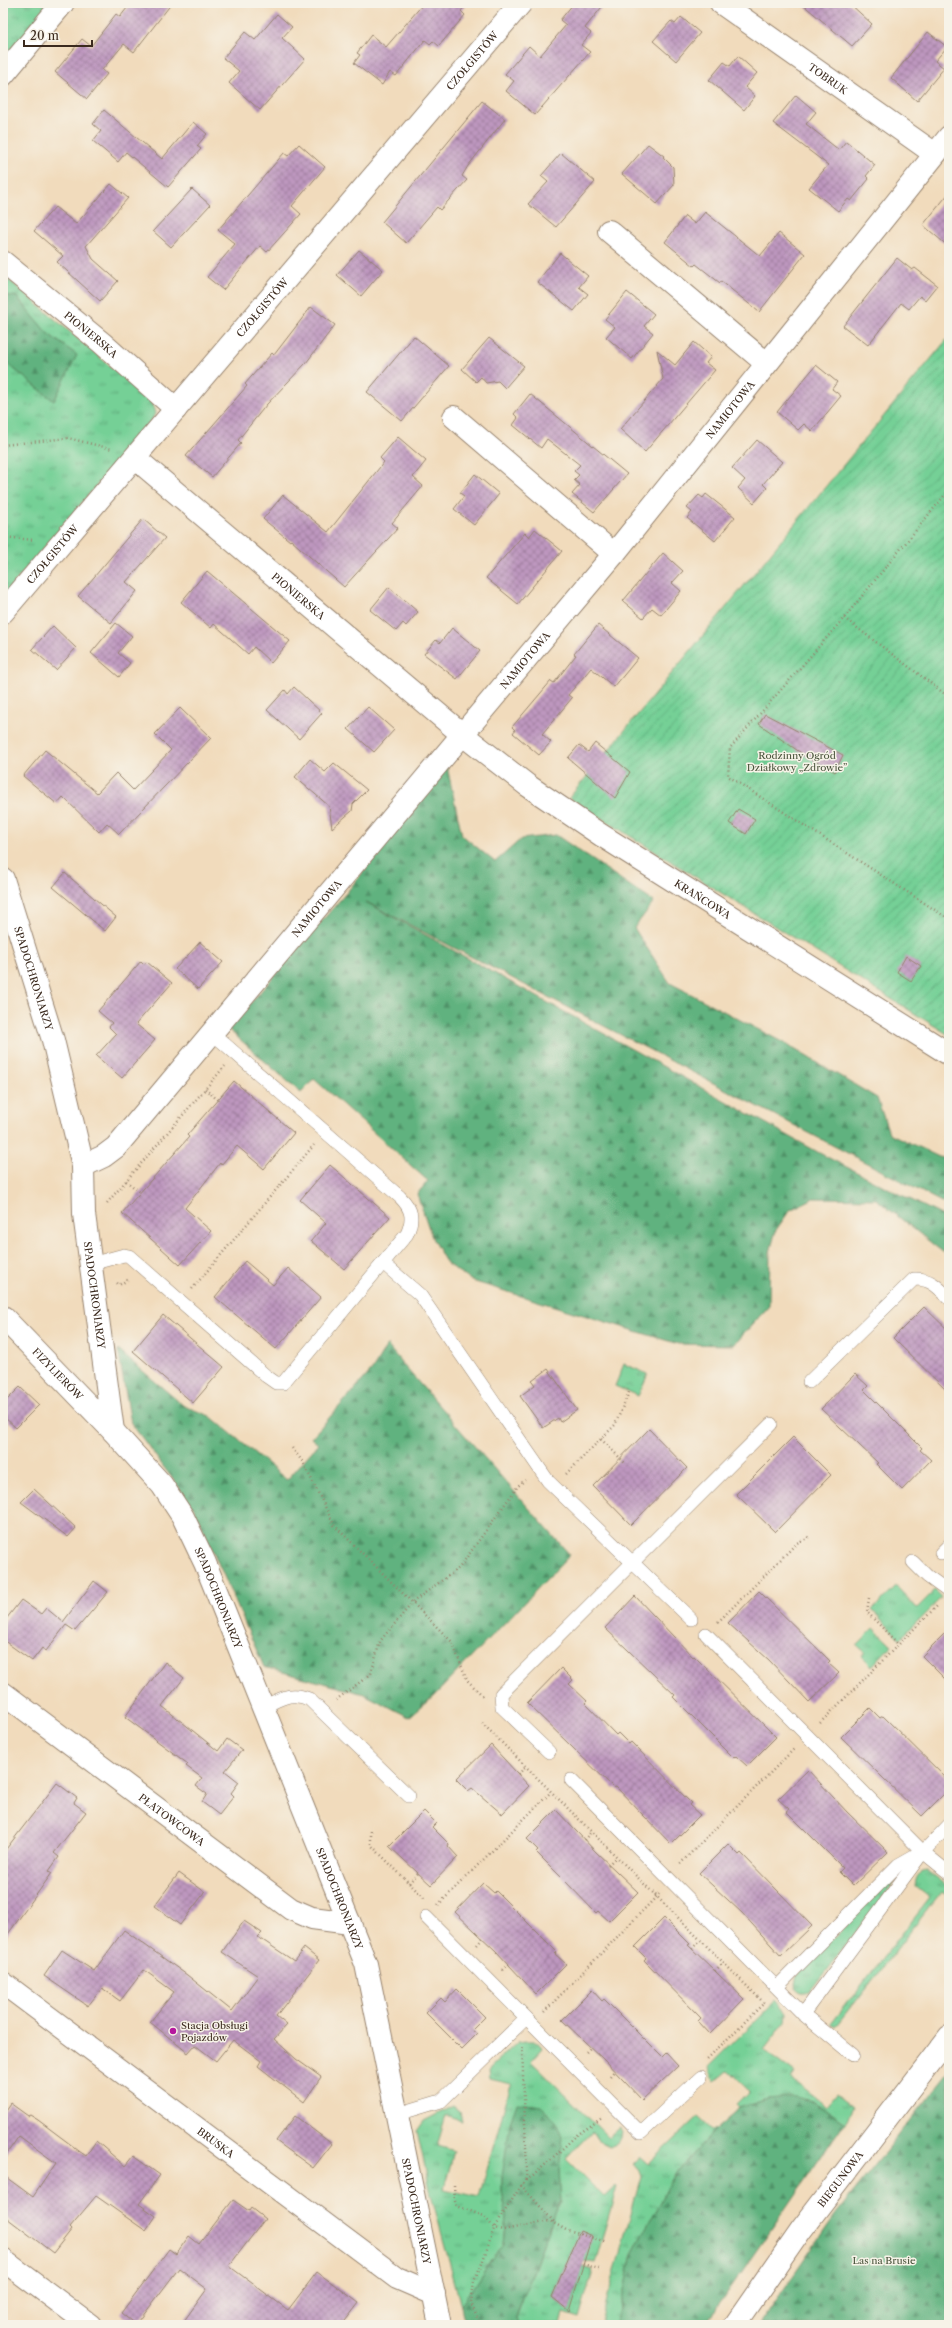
<svg xmlns="http://www.w3.org/2000/svg" width="952" height="2328" viewBox="0 0 952 2328" font-family="'Libre Caslon Text',serif">
<style>
.grass{fill:url(#grass-tufts);stroke:#587d5a}
.forest{fill:url(#forest-firs);stroke:#4e6e4e}
.garden{fill:url(#garden-furrows);stroke:#587d5a}
.building{fill:url(#building-cross-hatch)}
.lines{fill:none;stroke-linecap:round;stroke-linejoin:round}
.lane-casing{stroke:#96826d;stroke-width:14}
.street-casing{stroke:#96826d;stroke-width:24}
.secondary-casing{stroke:#96826d;stroke-width:24}
.path{stroke:#96826d;stroke-width:2.5;stroke-dasharray:1 3;stroke-linecap:butt}
.lane{stroke:#fff;stroke-width:13}
.street{stroke:#fff;stroke-width:22}
.secondary{stroke:#fff;stroke-width:22}
.poi-dot{fill:#b5179e;stroke:#f7f3e8;stroke-width:1.5}
.labels{text-anchor:middle;dominant-baseline:central;stroke-width:3;stroke-linejoin:round;paint-order:stroke}
.street-label{font-size:10px;fill:#3b2a1e;stroke:#f7f3e8}
.park-label{font-size:10px;fill:#4a543c;stroke:#f7f3e8}
.poi-label{font-size:10px;fill:#3b2a1e;stroke:#f7f3e8;text-anchor:start}
</style>
<defs>
<pattern id="grass-tufts" width="24" height="20" patternUnits="userSpaceOnUse"><rect width="24" height="20" fill="#75d096"/><path d="M3 7l-1-3M5 7V3M7 7l1-3M15 17l-1-3M17 17v-4M19 17l1-3" fill="none" stroke="#61a97a"/></pattern>
<pattern id="forest-firs" width="22" height="20" patternUnits="userSpaceOnUse"><rect width="22" height="20" fill="#60b27f"/><path d="M5 1l3.5 6h-7zM16 11l3.5 6h-7z" fill="#509167"/></pattern>
<pattern id="garden-furrows" width="10" height="10" patternUnits="userSpaceOnUse"><rect width="10" height="10" fill="#75d096"/><path d="M-1 1l2-2M0 10L10 0M9 11l2-2" fill="none" stroke="#61a97a"/></pattern>
<pattern id="building-cross-hatch" width="8" height="8" patternUnits="userSpaceOnUse"><rect width="8" height="8" fill="#be97bf"/><path d="M0 0l8 8M0 8l8-8" fill="none" stroke="#9c7b9b"/></pattern>
</defs>
<rect width="100%" height="100%" fill="#f7f3e8"/>
<filter id="ink" filterUnits="userSpaceOnUse"><feTurbulence type="fractalNoise" baseFrequency=".025" numOctaves="2"/><feDisplacementMap in="SourceGraphic" scale="8" xChannelSelector="R" yChannelSelector="G"/><feConvolveMatrix kernelMatrix="1 2 1 2 8 2 1 2 1" color-interpolation-filters="sRGB"/></filter>
<filter id="wash" filterUnits="userSpaceOnUse"><feTurbulence type="fractalNoise" baseFrequency=".012" numOctaves="4" result="noise"/><feDisplacementMap in="SourceGraphic" scale="16" xChannelSelector="R" yChannelSelector="G"/><feGaussianBlur stdDeviation="0.9" result="paint"/><feColorMatrix in="noise" values="0 0 0 0 0 0 0 0 0 0 0 0 0 0 0 0 0 1.4 0 .05"/><feComposite in="paint" operator="in"/></filter>
<g filter="url(#wash)">
<rect width="100%" height="100%" fill="#f1dbbc"/>
<g class="grass">
<path d="M3,3h49l-49,59z"/>
<path d="M3,275l148,126 4,12 -3,7 -149,176v-236l51,41 22,-46 -29,-22 -30,-36 -14,-2z"/>
<path d="M624,1364l24,10 -10,22 -23,-10z"/>
<path d="M896,1586l21,22 18,-18 7,7 -42,42 -28,-29z"/>
<path d="M874,1628l18,17 -20,21 -10,-10 3,-4 -8,-7z"/>
<path d="M928,1871l21,16v9l-7,-5 -106,136 -5,-3 99,-126 -15,-12c1,-9 3,-14 13,-15z"/>
<path d="M900,1875l-90,116c-8,2 -11,2 -16,-4l3,-11 98,-100z"/>
<path d="M776,2000l11,13 -1,8 -22,29 31,23 -4,6 35,27 10,-12 17,13 -8,15 -32,-20 -45,-3 -28,9 -3,-3 13,-13 -22,-22 -13,11 -3,-3 -2,-12z"/>
<path d="M526,2041h8l9,7 -12,13 77,76 12,-10c2,9 0,15 -9,20l-8,-3 -12,-12 -25,27 38,38 12,-11 1,1 -22,76 -11,-2 -10,-15 -22,51 17,14 13,-44 11,3 -14,48 -16,-5 -3,12h-42l-2,-7 42,-113 3,-3 -2,-31 -53,-11 -4,17v15l5,24 -3,29 -12,13 -31,48 -30,-112 -14,-63 7,-10 29,-15 7,6 2,9 -16,-5 -9,30 17,5 -10,38 35,8 32,-113 -21,-5 -1,-10 29,-27z"/>
<path d="M698,2117l14,13 4,-1 -40,43 -44,82 -12,55 -6,16h-14l41,-148 -2,-7 -6,-7 7,-7 9,8z"/>
</g>
<g class="forest">
<path d="M3,295l14,2 30,36 30,22 -23,46 -51,-41z"/>
<path d="M447,767l15,68 33,27 26,-23 35,-4 98,67 -20,26 36,55 114,60 93,55 12,35 50,24 10,2v47l-583,-304 459,254 124,63v38l-73,-58 -62,-1 -24,12 -14,20 -6,22 -1,54 -35,39 -56,-1 -206,-63 -25,-17 -14,-24 -16,-46 11,-13 -114,-102 -13,14 -73,-64 119,-137z"/>
<path d="M387,1345l18,22 165,188 -136,141 -25,21 -45,-23 -100,-27 -70,-159 -63,-85 -13,-73 66,56 26,10 77,64 31,-36 -7,-6 61,-68z"/>
<path d="M949,2072v253h-190l77,-111z"/>
<path d="M790,2097l23,5 32,20 -140,203h-91l6,-16 12,-55 44,-82 40,-43 24,-21 28,-9z"/>
<path d="M517,2103l24,3 15,14 7,16 -4,35 2,31 -3,3 -42,112 2,8h-53l-4,-19 31,-48 12,-13 3,-29 -5,-24v-15l8,-54z"/>
</g>
<path class="garden" d="M949,337v698l-380,-237z"/>
<g id="blocks">
<g class="building">
<path d="M131,3h41l-38,49 -10,-8 -22,26 5,4 -20,25 -32,-27 27,-33 9,7 25,-32 4,3z"/>
<path d="M424,3h43l-6,8 4,4 -26,31 -6,-5 -3,3 -5,-4 -29,36 -6,-4 -8,13 -28,-22 6,-8 -3,-2 14,-18 15,12z"/>
<path d="M574,3h31l-20,25 6,5 -10,12 9,7 -55,63 -29,-24 8,-10 -9,-7 24,-28 11,10 26,-31 -6,-5z"/>
<path d="M801,3h48l23,21 -20,22z"/>
<path d="M277,14l15,13 -10,11 23,21 -45,51 -31,-27 10,-12 -16,-13 22,-26 10,8z"/>
<path d="M681,17l19,16 -24,28 -23,-20 18,-20 4,3z"/>
<path d="M928,32l19,15 -12,14 9,7 -27,33 -26,-23z"/>
<path d="M738,56l19,17 -12,14 10,9 -11,14 -35,-30 15,-18 6,4z"/>
<path d="M796,95l20,17 -10,12 33,26 7,-9 29,24 -9,11 3,3 -18,22 -3,-2 -10,12 -29,-23 19,-23 -55,-42z"/>
<path d="M482,101l23,18 -37,47 -6,10 5,4 -27,30 -3,-3 -31,36 -24,-21z"/>
<path d="M104,110l58,49 31,-37 14,12 -10,12 4,3 -33,38 -42,-35 -8,10 -25,-21 8,-10 -8,-7z"/>
<path d="M299,144l26,23 -33,39 9,8 -34,38 -7,-6 -37,44 -16,-13 28,-33 -17,-14 66,-77 4,3z"/>
<path d="M648,144l16,12 -1,1 10,10 1,18 -17,19 -35,-30z"/>
<path d="M561,153l34,29 -39,45 -28,-23 20,-22 -7,-6z"/>
<path d="M111,184l17,14 -42,48 7,13 25,22 -18,20 -43,-39 6,-6 -29,-25 21,-24 21,17z"/>
<path d="M192,189l18,16 -39,42 -18,-16z"/>
<path d="M949,193v54l-26,-22z"/>
<path d="M705,212l55,44 19,-23 26,21 -46,58 -38,-31 -1,2 -24,-19 -2,2 -29,-24 20,-26 10,8z"/>
<path d="M359,250l24,20 -22,26 -24,-21z"/>
<path d="M560,253l28,23 -9,11 9,7 -14,17 -37,-29z"/>
<path d="M897,258l15,12 3,-2 22,17 -12,15 -5,-4 -11,13 -8,-6 -33,42 -25,-19z"/>
<path d="M627,292l27,22 -10,12 9,7 -21,26 -26,-22 9,-10 -10,-8z"/>
<path d="M311,307l24,18 -29,38 -39,41 -29,36 3,3 -29,34 -26,-21 61,-70 -2,-2 27,-31 2,2z"/>
<path d="M414,336l35,30 -47,55 -35,-29z"/>
<path d="M489,338l35,28 -19,22 -7,-7 -12,2 -5,-6 -5,5 -14,-13z"/>
<path d="M694,342l17,15 -5,6 9,7 -70,82 -25,-23 43,-50 -6,-29 18,15z"/>
<path d="M816,365l21,17 -5,7 9,7 -29,35 -8,-7 -6,6 -21,-18z"/>
<path d="M530,394l97,80 -33,38 -22,-18 8,-9 -6,-5 5,-5 -5,-4 6,-6 -33,-26 -6,9 -28,-23 5,-7 -4,-4z"/>
<path d="M398,437l28,24 -13,16 10,9 -31,37 6,5 -54,59 -53,-47 -1,1 -27,-22 20,-24 45,37 56,-70 -4,-4z"/>
<path d="M757,440l25,22 -19,22 4,4 -13,15 -16,-15 7,-8 -13,-12z"/>
<path d="M475,474l24,20 -25,31 -20,-16 10,-13 -4,-3z"/>
<path d="M706,494l29,23 -20,24 -28,-23 5,-6 -5,-4 12,-13 4,3z"/>
<path d="M143,519l22,19 -39,44 11,9 -26,32 -33,-27z"/>
<path d="M535,529l27,22 -44,53 -32,-26 39,-45 4,4z"/>
<path d="M663,553l20,18 -11,12 9,8 -20,24 -9,-7 -9,10 -20,-17z"/>
<path d="M207,571l83,70 -19,22 -17,-16 -6,7 -34,-30 -3,4 -30,-26z"/>
<path d="M389,587l29,25 -12,14 -3,-3 -7,8 -26,-21z"/>
<path d="M116,623l16,13 -14,17 12,10 -11,14 -28,-24z"/>
<path d="M598,625l40,33 -24,29 -23,-19 -23,27 4,3 -30,36 9,8 -12,13 -26,-22 2,-3 -3,-3 39,-46 3,2 22,-28 -2,-1z"/>
<path d="M53,626l23,22 -20,22 -24,-21z"/>
<path d="M452,628l28,23 -23,28 -33,-25 12,-14 4,3z"/>
<path d="M294,687l28,26 -23,26 -32,-29 18,-20 3,4z"/>
<path d="M368,707l26,23 -20,22 -26,-23z"/>
<path d="M180,708l31,30 -92,96 -12,-11 -8,9 -36,-35 -6,7 -34,-28 22,-26 52,43 19,-20 17,17 38,-40 -16,-16z"/>
<path d="M765,714l78,41 -8,17 -28,-15 -48,-33z"/>
<path d="M595,743l35,29 -15,26 -47,-40 11,-13 9,7z"/>
<path d="M310,759l15,13 9,-9 33,27 -14,14 -1,7 -20,17 -3,-22 -34,-29z"/>
<path d="M738,809l17,10 -9,15 -17,-11z"/>
<path d="M65,873l51,44 -11,14 -52,-44z"/>
<path d="M200,942l23,20 -25,27 -23,-20z"/>
<path d="M906,956l15,10 -10,15 -14,-9z"/>
<path d="M141,961l3,3 3,-2 25,21 -36,41 19,16 -33,38 -26,-22 20,-22 -7,-7 3,-4 -14,-12z"/>
<path d="M234,1081l60,52 -30,36 -27,-23 -16,19 -1,-2 -35,45 26,23 -31,34 -58,-52 67,-76 -2,-2z"/>
<path d="M330,1165l60,52 -46,52 -33,-28 15,-18 -26,-23z"/>
<path d="M245,1261l28,24 15,-17 33,29 -45,52 -61,-52z"/>
<path d="M924,1307l25,24v62l-56,-55z"/>
<path d="M163,1315l61,52 -31,36 -60,-52z"/>
<path d="M548,1369l29,41 -17,12 -2,-4 -15,10 -23,-32 15,-11 -3,-4z"/>
<path d="M855,1374l13,12 -4,4 58,58 -2,2 11,10 -29,30 -26,-26 2,-1 -57,-54z"/>
<path d="M20,1387l19,18 -23,23 -13,-12v-12z"/>
<path d="M649,1429l38,39 -56,57 -38,-39z"/>
<path d="M793,1437l38,38 -56,57 -39,-38z"/>
<path d="M34,1489l42,39 -8,9 -47,-35z"/>
<path d="M94,1581l14,11 -33,39 -9,-6 -20,26 -4,-3 -10,13 -29,-21v-17l18,-23 20,14 5,-6 17,14z"/>
<path d="M759,1591l71,70 -2,2 11,10 -30,29 -40,-42 -41,-37z"/>
<path d="M635,1596l58,61 1,-1 82,81 -29,29 -11,-10 -2,2 -61,-61 2,-2 -70,-67z"/>
<path d="M949,1629v54l-27,-27z"/>
<path d="M165,1662l19,16 -22,28 56,45 9,-12 15,11 -17,21 14,11 -8,11 3,3 -15,19 -17,-13 5,-8 -11,-8 6,-8 -16,-12 2,-2 -63,-47z"/>
<path d="M561,1668l12,12 -4,4 18,17 -2,2 31,32 2,-2 11,11 2,-2 60,61 -2,2 11,10 -29,29 -55,-57 -2,1 -87,-85z"/>
<path d="M870,1708l10,10 3,-2 66,65v8l-27,27 -81,-79z"/>
<path d="M491,1745l38,41 -27,28 -30,-26 -4,3 -12,-12z"/>
<path d="M808,1770l39,42 41,40 -35,34 -14,-14 4,-4 -57,-57 3,-2 -11,-10z"/>
<path d="M57,1783l20,15 -3,5 12,9 -32,41 5,4 -10,14 3,2 -49,68v-88z"/>
<path d="M556,1810l40,42 42,40 -29,29 -11,-10 -2,2 -31,-32 -29,-29 2,-2 -11,-11z"/>
<path d="M424,1811l12,12 -4,4 17,17 -1,2 10,11 -27,28 -42,-39z"/>
<path d="M728,1844l11,11 2,-2 71,73 -31,30 -39,-43 -43,-40z"/>
<path d="M179,1873l26,19 -25,33 -26,-19z"/>
<path d="M483,1883l11,10 2,-2 61,61 -2,2 11,10 -30,30 -40,-43 -41,-39z"/>
<path d="M664,1918l26,26 -2,1 56,54 -34,35 -12,-13 3,-3 -57,-58 2,-2 -11,-11z"/>
<path d="M244,1921l18,12 -4,4 36,24 10,-13 15,12 -43,56 11,9 -13,14 22,20 25,18 -17,25 -46,-36 3,-5 -28,-21 -17,21 -21,-16 -7,8 -38,-31 24,-30 -30,-22 -24,31 -18,-13 -14,18 -44,-30 18,-26 32,21 30,-41 63,45 45,36 26,-35 -36,-24z"/>
<path d="M457,1989l28,28 -13,13 5,4 -15,15 -36,-36 15,-15 4,4z"/>
<path d="M592,1990l10,11 2,-2 58,58 4,-4 12,13 -36,34 -38,-40 -42,-40z"/>
<path d="M10,2103l18,13 2,-1 8,5 48,36 10,-15 29,25 8,-10 27,19 -21,29 17,12 -10,15 -50,-35 -26,31 2,2 -19,24 -50,-38v-40l30,22 23,-34 -37,-27 -16,23v-46z"/>
<path d="M295,2116l37,28 -19,24 -37,-27z"/>
<path d="M233,2200l16,11 2,-3 14,11 -36,47 59,44 29,-38 42,31 -17,22h-161l26,-36 -28,-21 -43,57 -15,-12 48,-64 7,5 13,-18 10,8z"/>
<path d="M580,2231l12,5 -23,75 -17,-14z"/>
</g>
</g>
</g>
<g filter="url(#ink)">
<use href="#blocks" fill-opacity="0" stroke="#96826d" stroke-width="1"/>
<g class="lines">
<defs>
<g id="lane">
<path d="M383,1263l37,32 128,186 143,138"/>
<path d="M91,1264l33,-9 5,1 137,120 10,7h7l124,-149c7,-16 5,-25 -7,-37l-188,-164"/>
<path d="M809,1382l105,-103c16,-1 24,8 35,19"/>
<path d="M941,1553l8,-8"/>
<path d="M913,1562l14,14 22,16"/>
<path d="M706,1634l217,218 26,21"/>
<path d="M263,1707c18,-8 27,-16 46,-8l100,97"/>
<path d="M549,1752l-47,-45 -1,-13 270,-270"/>
<path d="M571,1780l232,234 50,41"/>
<path d="M426,1917l215,216 60,-56"/>
<path d="M777,1987l121,-122 21,-12"/>
<path d="M803,2014l120,-162 26,-27"/>
<path d="M398,2114l43,-13 85,-83"/>
</g>
<g id="street">
<path id="s1" d="M721,3l214,151"/>
<path d="M3,75l60,-72"/>
<path d="M609,231l157,132"/>
<path id="s2" d="M3,262l99,81 74,66"/>
<path d="M454,417l160,137"/>
<path id="s3" d="M135,458l328,277 64,50 74,50 348,219"/>
<path id="s4" d="M3,612l518,-609"/>
<path id="s5" d="M3,879l50,161 30,126 1,48 29,217"/>
<path id="s6" d="M83,1166l21,-10 12,-9 498,-593 335,-417"/>
<path id="s7" d="M3,1693l288,216 21,9 38,5"/>
<path id="s8" d="M3,1983l394,295 37,16"/>
<path d="M3,2260l87,65"/>
</g>
<g id="secondary">
<path id="s9" d="M3,1317l110,114 49,54 21,32 22,46 161,401 74,361"/>
<path id="s10" d="M735,2325l66,-95 148,-193"/>
</g>
</defs>
<use href="#lane" class="lane-casing"/>
<use href="#street" class="street-casing"/>
<use href="#secondary" class="secondary-casing"/>
<g class="path">
<path d="M3,445l65,-7 44,11"/>
<path d="M949,490l-105,128 -114,130 -2,28 221,143"/>
<path d="M3,537l31,3"/>
<path d="M844,618l105,79"/>
<path d="M205,1089l13,11"/>
<path d="M126,1181l14,11"/>
<path d="M107,1203l118,-137"/>
<path d="M117,1283l2,2 10,-6"/>
<path d="M192,1289l122,-144"/>
<path d="M601,1439l24,24"/>
<path d="M292,1448l11,14 31,63 118,117 15,38 16,16"/>
<path d="M566,1474l49,-49 14,-33"/>
<path d="M869,1598l-2,14 31,32"/>
<path d="M718,1622l79,-79 14,-7"/>
<path d="M336,1700l35,-26 9,-33 34,-40 45,-33 59,-82 7,-6"/>
<path d="M482,1723l282,280 -58,57"/>
<path d="M820,1723l118,-118"/>
<path d="M518,1774l8,-7"/>
<path d="M371,1831v14l54,54"/>
<path d="M584,1840l7,-8"/>
<path d="M680,1864l115,-116"/>
<path d="M608,1865l8,-8"/>
<path d="M409,1883l9,-10"/>
<path d="M438,1905l113,-113"/>
<path d="M477,1945l6,-7"/>
<path d="M692,1949l8,-9"/>
<path d="M502,1970l7,-6"/>
<path d="M715,1971l8,-8"/>
<path d="M544,2012l115,-118"/>
<path d="M586,2052l5,-5"/>
<path d="M610,2076l5,-6"/>
<path d="M526,2180l7,-4 44,-41 25,-17"/>
<path d="M454,2185l1,16 2,5 27,10 10,12 9,2 47,-9 18,10 39,11"/>
<path d="M521,2185l33,37"/>
<path d="M583,2264l16,5"/>
<path d="M480,2325l-9,-22 3,-22 6,-12 15,-43 30,-46 2,-7 -5,-126"/>
</g>
<use href="#lane" class="lane"/>
<use href="#street" class="street"/>
<use href="#secondary" class="secondary"/>
</g>
</g>
<circle class="poi-dot" cx="173" cy="2031" r="4"/>
<g class="labels">
<g class="street-label">
<text stroke="none"><textPath href="#s4" startOffset="724">CZOŁGISTÓW</textPath></text>
<text stroke="none"><textPath href="#s1" startOffset="131">TOBRUK</textPath></text>
<text stroke="none"><textPath href="#s4" startOffset="400">CZOŁGISTÓW</textPath></text>
<text stroke="none"><textPath href="#s2" startOffset="114">PIONIERSKA</textPath></text>
<text stroke="none"><textPath href="#s6" startOffset="998">NAMIOTOWA</textPath></text>
<text stroke="none"><textPath href="#s4" startOffset="76">CZOŁGISTÓW</textPath></text>
<text stroke="none"><textPath href="#s3" startOffset="214">PIONIERSKA</textPath></text>
<text stroke="none"><textPath href="#s6" startOffset="674">NAMIOTOWA</textPath></text>
<text stroke="none"><textPath href="#s3" startOffset="720">KRAŃCOWA</textPath></text>
<text stroke="none"><textPath href="#s6" startOffset="350">NAMIOTOWA</textPath></text>
<text stroke="none"><textPath href="#s5" startOffset="104">SPADOCHRONIARZY</textPath></text>
<text stroke="none"><textPath href="#s5" startOffset="428">SPADOCHRONIARZY</textPath></text>
<text stroke="none"><textPath href="#s9" startOffset="79">FIZYLIERÓW</textPath></text>
<text stroke="none"><textPath href="#s9" startOffset="358">SPADOCHRONIARZY</textPath></text>
<text stroke="none"><textPath href="#s7" startOffset="211">PŁATOWCOWA</textPath></text>
<text stroke="none"><textPath href="#s9" startOffset="682">SPADOCHRONIARZY</textPath></text>
<text stroke="none"><textPath href="#s8" startOffset="266">BRUSKA</textPath></text>
<text stroke="none"><textPath href="#s10" startOffset="180">BIEGUNOWA</textPath></text>
<text stroke="none"><textPath href="#s9" startOffset="1005">SPADOCHRONIARZY</textPath></text>
</g>
<g class="park-label">
<text x="797" y="755">Rodzinny Ogród<tspan x="797" dy="12">Działkowy „Zdrowie”</tspan></text>
<text x="884" y="2260">Las na Brusie</text>
</g>
<g class="poi-label">
<text x="181" y="2025">Stacja Obsługi<tspan x="181" dy="12">Pojazdów</tspan></text>
</g>
</g>
<rect width="952" height="2328" fill="none" stroke="#f7f3e8" stroke-width="16"/>
<path d="M24 40v6h68v-6" fill="none" stroke="#3b2a1e" stroke-width="2"/>
<text x="30" y="40" font-size="12" fill="#3b2a1e" stroke="#f7f3e8" stroke-width="3" paint-order="stroke">20 m</text>
</svg>
